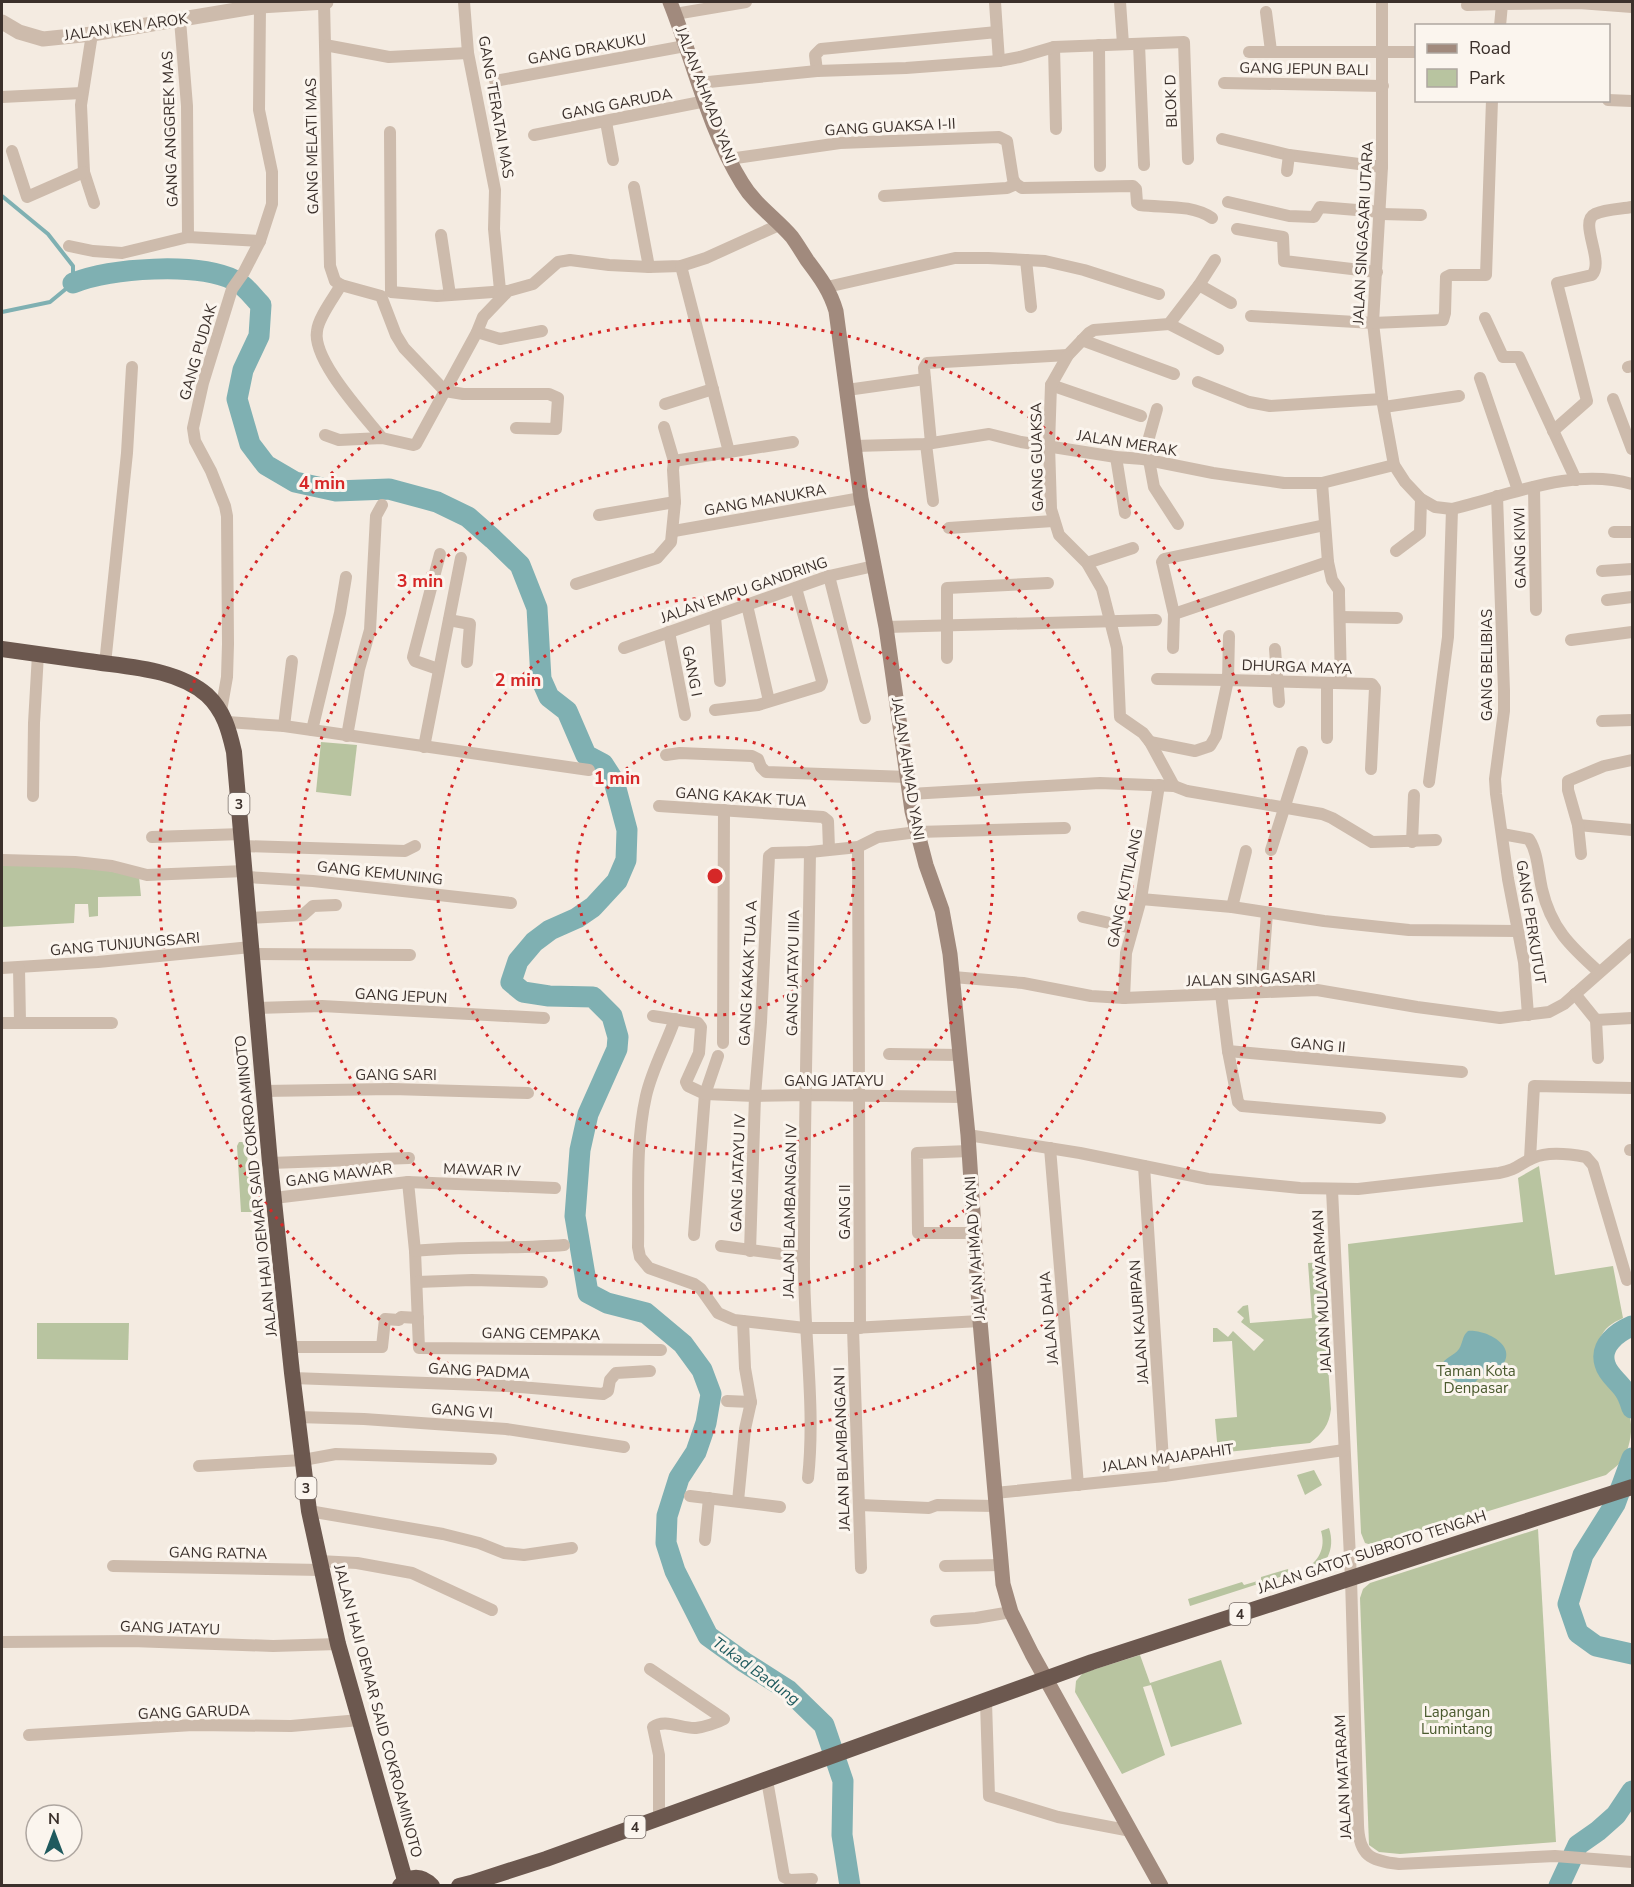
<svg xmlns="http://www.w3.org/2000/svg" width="1634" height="1887" viewBox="0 0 1634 1887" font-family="'Nunito Sans',sans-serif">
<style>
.green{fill:#b8c4a0}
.water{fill:#7fb0b2}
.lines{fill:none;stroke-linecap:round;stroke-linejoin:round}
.stream{stroke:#7fb0b2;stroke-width:4}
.river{stroke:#7fb0b2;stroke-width:21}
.minor{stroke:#cdbbac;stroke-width:12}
.tertiary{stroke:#cdbbac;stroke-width:15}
.secondary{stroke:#a18a7d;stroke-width:15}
.trunk{stroke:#6c584f;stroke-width:16}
.ring{fill:none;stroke:#d62828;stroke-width:3;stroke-dasharray:3 6}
.labels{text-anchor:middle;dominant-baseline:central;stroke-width:6;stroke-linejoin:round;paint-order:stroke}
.shield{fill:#fbf5ee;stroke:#756b66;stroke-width:1.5}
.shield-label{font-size:14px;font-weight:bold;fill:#3b302b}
.street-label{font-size:15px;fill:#3b302b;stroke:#fbf5ee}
.park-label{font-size:15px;fill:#4a5a2e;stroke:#fbf5ee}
.water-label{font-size:16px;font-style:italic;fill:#1f5a5e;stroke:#fbf5ee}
.centre{fill:#d62828;stroke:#fbf5ee;stroke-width:3}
.ring-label{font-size:18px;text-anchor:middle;font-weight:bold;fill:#d62828;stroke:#fbf5ee;stroke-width:6;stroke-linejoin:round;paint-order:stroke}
</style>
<rect width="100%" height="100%" fill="#f4ebe1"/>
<g class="green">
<path d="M321,742l36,3 -6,51 -35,-4z"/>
<path d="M2,863l72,1 65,13 2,19 -43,1v19l-9,1 -1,-13h-13l-1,19 -72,4z"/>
<path d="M239,1142h7l6,70h-11l-4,-66z"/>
<path d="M1539,1166l16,109 58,-9 10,52c-11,5 -19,10 -23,21 -14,30 22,49 29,75 5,14 1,37 -9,49 -4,4 -10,8 -14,12l-231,71 -10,-3 -4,-10 -13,-289 175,-22 -5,-44z"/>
<path d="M1321,1262l10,147c-2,16 -8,24 -21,34l-92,10 -3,-34 22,-2 -5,-76 -19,1v-14h4l11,9 5,-6 21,20 10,-11 -23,-18 3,-4 -7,-6 6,-6 5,-1 2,18 62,-5 -4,-55z"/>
<path d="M37,1323h92l-1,37 -91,-1z"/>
<path d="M1314,1470l8,15 -17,10 -8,-20z"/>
<path d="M1329,1528c7,22 -3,40 -24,48l-1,-6c15,-9 22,-22 17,-39z"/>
<path d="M1538,1529l18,313 -156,12 -21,-2 -10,-7 -9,-247 3,-9 7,-6z"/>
<path d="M1288,1569l1,5 -99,32 -2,-7 54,-17 2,3 17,-5v-3z"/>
<path d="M1140,1655l10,28 71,-23 21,64 -71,23 -20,-62 -8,2 22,68 -43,19 -47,-82 1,-11 7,-8z"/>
</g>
<path class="water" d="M1468,1331c17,-2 52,15 33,36 -5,5 -12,3 -17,7 -8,5 -9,12 -19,13l-17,-11 -7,-9c3,-10 12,-10 18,-18 4,-6 3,-13 9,-18z"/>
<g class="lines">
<path class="stream" d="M2,196l46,38 25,32v17l-23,19 -48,10"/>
<g class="river">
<path d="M73,283c39,-15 123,-21 161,-3 10,4 19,17 27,25l-2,31 -16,34 -6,29 13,45 16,21 29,17 41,9 53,-2 48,13 31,15 25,22 27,26 17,43 4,71 8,18 18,14 19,44 17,9 11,17 13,49 -1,30 -9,21 -24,26 -16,11 -27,12 -16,12 -16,19 -7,21 12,10 26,4 44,1 19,19 6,21 -1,12 -29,65 -8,36 -5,66 13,77 19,10 39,10 37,31 19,26 9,24 -5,29 -10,29 -17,26 -12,38 -1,27 9,28 33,65 36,26 44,28 36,35 19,56 -1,54 8,51"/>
<path d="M1632,1326c-14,6 -33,19 -27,38 3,11 13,17 19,26 4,5 6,12 8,18"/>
<path d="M1632,1458l-17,46 -32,51 -15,49 10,29 18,13 36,8"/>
<path d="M1559,1886l19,-41 20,-14 18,-16 16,-24"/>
</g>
<g class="minor">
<path d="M324,2l6,264 5,15 6,4 40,11 15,39 8,13 41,43 18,3h86l9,4 -2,31 -40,-1"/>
<path d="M464,2l4,51 27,137 -1,39 6,61"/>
<path d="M995,2l2,30"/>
<path d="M1120,2l3,42"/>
<path d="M1382,2v165l-9,156 9,76 12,66 11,17 16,17 14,8 17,2c59,-14 120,-42 180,-25"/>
<path d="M1467,5l35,-1v-2"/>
<path d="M1266,12l5,39"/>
<path d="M675,14l71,-12"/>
<path d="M180,20l7,86 1,131"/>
<path d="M1500,26l2,-22 77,-1 53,4"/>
<path d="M92,34l-11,71 3,67 10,31"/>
<path d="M1139,44l5,121"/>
<path d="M325,45l64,12 79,-4"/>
<path d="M1099,45l1,121"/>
<path d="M1054,47l2,82"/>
<path d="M1249,52h167"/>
<path d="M817,71l-2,-16 6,-6 176,-17 2,29"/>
<path d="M495,81l190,-35"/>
<path d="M699,83l118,-12 89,-3 93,-7 21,-4 34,-10 130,-5 4,117"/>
<path d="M1224,83l159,3"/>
<path d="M2,97l80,-4"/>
<path d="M1608,100l24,1"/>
<path d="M606,122l7,38"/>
<path d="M390,132l1,160 46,4 70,-5"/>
<path d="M534,135l172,-34"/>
<path d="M1222,139l67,16 93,12"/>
<path d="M12,151l15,46 57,-25"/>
<path d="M729,159l111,-16 159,-6 8,4 6,38 3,5 6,4 111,-2 3,3 1,14 3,2c24,3 51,-1 72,13"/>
<path d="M1287,171l2,-16"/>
<path d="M634,187l15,80"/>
<path d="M884,196l123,-8 9,-4"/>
<path d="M1228,202l61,14 25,1 6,-10 61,5"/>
<path d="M1381,214l40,1"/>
<path d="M1237,229l46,8 1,24 93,11"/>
<path d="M441,235l9,60"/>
<path d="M69,246l24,5 29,2 66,-16 72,4"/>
<path d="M1026,260l5,47"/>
<path d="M341,285c-7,12 -23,33 -24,46 -5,29 47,84 65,107"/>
<path d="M1199,285l32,18"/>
<path d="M827,287l128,-29h33l57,3 39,9 75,24"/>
<path d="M1251,316l122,7 70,-3 2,-7 1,-36 4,-2h36l6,-175"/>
<path d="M1485,318l18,39h16l57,123"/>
<path d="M1169,324l49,25"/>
<path d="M477,332l23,7 42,-8"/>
<path d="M1082,340l92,34"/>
<path d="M1628,367l4,-1"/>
<path d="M1480,378l38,112"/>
<path d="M1198,382l51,20 21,4 112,-7"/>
<path d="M1051,385l90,31"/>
<path d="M847,390l78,-11"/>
<path d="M1613,399l19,50"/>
<path d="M665,404l48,-15"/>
<path d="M1384,407l75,-11"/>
<path d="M1553,431l34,-30 -30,-118 35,-8c13,-14 -14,-53 3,-61 11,-5 26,-5 37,-7"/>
<path d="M325,435l14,5 43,-2 31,7 3,-1 61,-112 6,-15 25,-26 25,-7 25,-22 12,-2 39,5 40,2 32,-1 25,-8 73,-33"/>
<path d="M931,443l-7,-75 3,-5 141,-8"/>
<path d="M926,444l7,57"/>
<path d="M855,446l71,-2 63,-10 32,8 95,15 27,2 70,14 71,10h38l72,-18"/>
<path d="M729,452l64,-10"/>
<path d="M1116,457l9,56"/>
<path d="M1143,459l14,-50"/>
<path d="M1149,460l5,27 24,37"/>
<path d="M674,461l55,-9 -48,-186"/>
<path d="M1322,483l6,79 4,18 7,10v5l2,88"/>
<path d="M1534,487l2,123"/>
<path d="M1497,496l7,195v20l-9,68 1,15 12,85 16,83 4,53"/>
<path d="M599,515l76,-13"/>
<path d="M949,528l104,-7"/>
<path d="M674,531l187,-33"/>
<path d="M1614,532h18"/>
<path d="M1396,551l24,-18 1,-34"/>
<path d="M1087,563l46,-15"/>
<path d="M1602,571l30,-2"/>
<path d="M829,576l36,142"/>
<path d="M576,584l81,-26 14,-16 4,-40 -2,-32 1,-9 -10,-34"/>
<path d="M1607,600l25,-3"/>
<path d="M747,605l22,96"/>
<path d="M1174,614l154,-52"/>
<path d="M715,616l5,65"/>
<path d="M1340,617l57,1"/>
<path d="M449,620l21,4 -3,38"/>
<path d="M886,627l270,-7"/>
<path d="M669,632l16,83"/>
<path d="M1571,640l61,-8"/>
<path d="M624,648l205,-72 45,-10"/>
<path d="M1173,648l1,-34 -12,-52 2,-3 161,-34"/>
<path d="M1275,649l4,53"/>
<path d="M947,658v-70l101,-5"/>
<path d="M105,664l22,-211 5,-86"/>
<path d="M438,669l-23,-8 -2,-4 27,-103"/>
<path d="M1157,679l71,1 1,-44"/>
<path d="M715,710l43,-5 62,-19 2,-5 -26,-93"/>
<path d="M221,711l6,-34 1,-33 -1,-128 -2,-10 -14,-35 -16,-30 -2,-13 10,-45 29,-94 12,-17 16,-31 12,-37v-32l-13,-62 1,-104"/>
<path d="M1602,721l30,-1"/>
<path d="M227,722l57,4 305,44"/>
<path d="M284,726l8,-65"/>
<path d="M312,730l28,-117 6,-36"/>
<path d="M347,736l12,-67 11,-39 6,-114 6,-11"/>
<path d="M1327,738v-55"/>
<path d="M1150,742l45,9 15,-5 6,-10 12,-56 144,4 3,4 -4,81"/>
<path d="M424,747l37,-189"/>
<path d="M666,755l14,-2 72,3 6,3 3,8 5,5 142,5"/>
<path d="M1429,782l19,-145 4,-128"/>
<path d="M1174,786l-24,-44 -7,-9 -23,-16 -3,-69 -15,-59 -15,-26 -28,-28 -8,-26 -2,-64 2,-60 17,-30 21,-22 5,-3 75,-6 30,-39 16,-25"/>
<path d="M910,794l190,-11 74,3 13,5 135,23 10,4 40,24 64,-2"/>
<path d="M33,796l1,-73 4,-69"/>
<path d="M659,806l164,11 5,4 1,28"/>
<path d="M1578,825l54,5"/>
<path d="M1502,834l27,5c9,14 9,33 13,50 9,39 28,57 57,83"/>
<path d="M152,837l90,-3"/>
<path d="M1412,842l2,-47"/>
<path d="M243,846l162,5 10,-5"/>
<path d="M858,847l2,481"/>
<path d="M1271,850l31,-98"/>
<path d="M1581,854l-3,-29 -10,-35v-9l36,-15 28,-6"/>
<path d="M2,860l73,2 37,4 35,9 98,-4"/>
<path d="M246,877l67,4 198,22"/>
<path d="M1141,899l91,8 92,14 85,9 108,1"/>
<path d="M1232,907l14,-56"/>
<path d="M1083,917l49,11"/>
<path d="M249,918l54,-3 10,-9 23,-1"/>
<path d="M252,954l158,1"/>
<path d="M2,968l96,-6 153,-15"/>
<path d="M19,968l1,54"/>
<path d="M953,977l70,6 68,13 33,2 193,-8 100,17 83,11 49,-6 15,-8 68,-60"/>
<path d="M1261,992l6,-79"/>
<path d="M1221,994l7,57 234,21"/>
<path d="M1575,994l21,26 36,-2"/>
<path d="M1124,998l2,-45 15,-54 18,-114"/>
<path d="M257,1008l65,-2 222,12"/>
<path d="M653,1016l45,7 3,4 -2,26 -13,29 2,4 17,8 -11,141"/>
<path d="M675,1019c-9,26 -23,50 -29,77 -11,49 -7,102 -8,151l2,10 9,11 45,16 7,5 17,24 16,7 71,8h48l127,-7"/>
<path d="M1596,1020l2,38"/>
<path d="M2,1023h110"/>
<path d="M723,1043l1,-233"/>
<path d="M1228,1051l10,51 4,4 138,12"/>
<path d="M889,1054l71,1"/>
<path d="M718,1056l-13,38 50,2 52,-1 156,2"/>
<path d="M263,1091l129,-2 136,4"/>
<path d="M968,1135l112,18 128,26 92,9 58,1 141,-16c18,-3 20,-9 34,-15 15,-7 37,-4 53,-1l7,8 34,115"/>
<path d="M1050,1148l28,337"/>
<path d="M1630,1150h2"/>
<path d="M969,1151l-52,2 1,80h56"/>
<path d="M1530,1159l4,-73 98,2"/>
<path d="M270,1163l139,-5"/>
<path d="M1144,1166l20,310"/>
<path d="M408,1182l7,69 4,97 242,2"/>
<path d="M1332,1190l19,388 7,247c1,30 12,36 41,39l156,-8 77,6"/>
<path d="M274,1198l134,-16 147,6"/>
<path d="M721,1246l83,11"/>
<path d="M415,1251c49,-5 99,-2 149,-6"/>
<path d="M750,1251l5,-155 6,-74 8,-166 4,-3 37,-1 48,-5 20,-10 39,-5 148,-4"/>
<path d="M417,1282l55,-2 70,2"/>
<path d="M853,1328l8,240"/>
<path d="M290,1347h92l3,-28 14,1 2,-3 17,1"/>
<path d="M293,1378l214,8 96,8 5,-3 2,-11 6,-7 34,-2"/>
<path d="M727,1401l24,1"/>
<path d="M297,1417l67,2 142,10 118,18"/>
<path d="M199,1466l104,-6 33,-6 155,5"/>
<path d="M808,1478c8,-73 -5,-148 -4,-222 0,-134 4,-269 6,-404"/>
<path d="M995,1493l169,-17 180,-26"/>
<path d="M690,1496l90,11"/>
<path d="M738,1501l7,-72 6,-27 -6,-34 -2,-47"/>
<path d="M860,1505l69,3 8,-3 59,1"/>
<path d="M309,1511l134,23 36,9 25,10 20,2 48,-7"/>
<path d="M705,1540l4,-42"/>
<path d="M319,1561l38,2 55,10 80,37"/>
<path d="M113,1566l208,4"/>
<path d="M945,1566l57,-1"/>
<path d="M936,1621l40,-3 35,-6"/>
<path d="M2,1642l130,-1 141,5 65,-2"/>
<path d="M650,1669l74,50c-7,4 -20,8 -28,9 -14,1 -31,-10 -43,-1l6,28v64"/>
<path d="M986,1702l3,94 69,21 73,14"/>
<path d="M29,1735l164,-10 98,1 69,-6"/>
<path d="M767,1780l17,97 6,3 22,-1"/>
</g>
<path class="tertiary" d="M2,22l17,10 24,7 49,-5 168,-28 66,-4"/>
<path class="secondary" d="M670,2c24,60 38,126 72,181 13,22 34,35 50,54 5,7 10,15 15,23 12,16 23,30 29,51l25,187 25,129 26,184 14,54 16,45 8,44 18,181 12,186 23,263 8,28 21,42 129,232"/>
<g class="trunk">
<path d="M2,649c28,4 57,8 86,12 38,6 88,7 119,34 17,16 22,35 27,57l36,411 22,210 17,138 29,133 67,236"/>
<path d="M400,1886c10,-11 22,-11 32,0"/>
<path d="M459,1886l12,-3 75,-24 546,-197 540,-175"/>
</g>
</g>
<g class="ring">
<circle cx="715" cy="876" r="139"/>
<circle cx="715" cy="876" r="278"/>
<circle cx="715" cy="876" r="417"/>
<circle cx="715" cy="876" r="556"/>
</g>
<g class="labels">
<g class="shield">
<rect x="228.5" y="793" width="21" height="22" rx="4.5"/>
<rect x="295.5" y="1477" width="21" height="22" rx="4.5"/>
<rect x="1229.5" y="1603" width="21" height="22" rx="4.5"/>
<rect x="624.5" y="1816" width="21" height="22" rx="4.5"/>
</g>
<g class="shield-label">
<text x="239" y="804">3</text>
<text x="306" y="1488">3</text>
<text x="1240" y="1614">4</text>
<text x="635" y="1827">4</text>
</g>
<g class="street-label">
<text transform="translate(126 27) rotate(-8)">JALAN KEN AROK</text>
<text transform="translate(587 49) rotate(-10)">GANG DRAKUKU</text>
<text transform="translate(1304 69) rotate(1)">GANG JEPUN BALI</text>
<text transform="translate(706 95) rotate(69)">JALAN AHMAD YANI</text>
<text transform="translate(1171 101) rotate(-92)">BLOK D</text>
<text transform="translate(617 104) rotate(-11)">GANG GARUDA</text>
<text transform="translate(496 107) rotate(80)">GANG TERATAI MAS</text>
<text transform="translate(890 127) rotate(-3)">GANG GUAKSA I-II</text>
<text transform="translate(170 129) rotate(-92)">GANG ANGGREK MAS</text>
<text transform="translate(312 146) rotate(-91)">GANG MELATI MAS</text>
<text transform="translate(1363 233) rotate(-87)">JALAN SINGASARI UTARA</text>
<text transform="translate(198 352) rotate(-74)">GANG PUDAK</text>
<text transform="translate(1127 443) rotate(9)">JALAN MERAK</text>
<text transform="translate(1037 457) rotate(-91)">GANG GUAKSA</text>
<text transform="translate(765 500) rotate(-10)">GANG MANUKRA</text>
<text transform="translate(1520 548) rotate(-91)">GANG KIWI</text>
<text transform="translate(744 590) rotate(-19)">JALAN EMPU GANDRING</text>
<text transform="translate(1487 665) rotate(-90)">GANG BELIBIAS</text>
<text transform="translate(1297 667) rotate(2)">DHURGA MAYA</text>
<text transform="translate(692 671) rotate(79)">GANG I</text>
<text transform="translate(908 769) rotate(81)">JALAN AHMAD YANI</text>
<text transform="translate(741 797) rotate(4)">GANG KAKAK TUA</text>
<text transform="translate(380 873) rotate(6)">GANG KEMUNING</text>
<text transform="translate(1125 888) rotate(-78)">GANG KUTILANG</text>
<text transform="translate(1531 922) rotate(81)">GANG PERKUTUT</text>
<text transform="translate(125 944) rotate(-5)">GANG TUNJUNGSARI</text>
<text transform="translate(748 973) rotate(-87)">GANG KAKAK TUA A</text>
<text transform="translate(793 973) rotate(-89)">GANG JATAYU IIIA</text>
<text transform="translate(1251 979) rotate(-2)">JALAN SINGASARI</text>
<text transform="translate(401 996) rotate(3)">GANG JEPUN</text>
<text transform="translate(1318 1045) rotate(5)">GANG II</text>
<text x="396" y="1075">GANG SARI</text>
<text x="834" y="1081">GANG JATAYU</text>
<text transform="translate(482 1170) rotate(2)">MAWAR IV</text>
<text transform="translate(738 1173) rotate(-88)">GANG JATAYU IV</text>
<text transform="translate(339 1175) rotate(-7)">GANG MAWAR</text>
<text transform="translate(256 1186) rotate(-96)">JALAN HAJI OEMAR SAID COKROAMINOTO</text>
<text transform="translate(790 1211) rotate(-89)">JALAN BLAMBANGAN IV</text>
<text transform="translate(845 1212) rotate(-90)">GANG II</text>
<text transform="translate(975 1248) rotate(-94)">JALAN AHMAD YANI</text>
<text transform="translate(1322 1291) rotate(-93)">JALAN MULAWARMAN</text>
<text transform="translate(1049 1318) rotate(-95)">JALAN DAHA</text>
<text transform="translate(1139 1322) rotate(-94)">JALAN KAURIPAN</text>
<text transform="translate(541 1334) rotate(1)">GANG CEMPAKA</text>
<text transform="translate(479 1371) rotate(3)">GANG PADMA</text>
<text transform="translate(462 1411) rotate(4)">GANG VI</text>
<text transform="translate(842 1449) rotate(-92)">JALAN BLAMBANGAN I</text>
<text transform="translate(1168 1458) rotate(-8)">JALAN MAJAPAHIT</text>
<text transform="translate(1372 1552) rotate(-18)">JALAN GATOT SUBROTO TENGAH</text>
<text transform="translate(218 1553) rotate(1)">GANG RATNA</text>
<text transform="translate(170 1628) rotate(2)">GANG JATAYU</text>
<text transform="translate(378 1711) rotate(75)">JALAN HAJI OEMAR SAID COKROAMINOTO</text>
<text transform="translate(194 1712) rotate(-2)">GANG GARUDA</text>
<text transform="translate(1343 1777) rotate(-93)">JALAN MATARAM</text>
</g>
<g class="park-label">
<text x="1476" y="1371">Taman Kota<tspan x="1476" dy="17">Denpasar</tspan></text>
<text x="1457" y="1712">Lapangan<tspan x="1457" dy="17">Lumintang</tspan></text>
</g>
<g class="water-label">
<text transform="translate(756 1671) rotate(36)">Tukad Badung</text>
</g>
</g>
<circle cx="715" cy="876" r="9" class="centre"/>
<g class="ring-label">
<text x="322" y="489">4 min</text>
<text x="420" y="587">3 min</text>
<text x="518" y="686">2 min</text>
<text x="617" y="784">1 min</text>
</g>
<rect width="1634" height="1887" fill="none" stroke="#3b302b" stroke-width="6"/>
<rect x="1415" y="24" width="195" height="78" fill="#fbf5ee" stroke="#aea6a0" stroke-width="1.5"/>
<rect x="1427" y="44" width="30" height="9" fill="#a18a7d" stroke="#aea6a0" stroke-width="1.5"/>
<text x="1469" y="54" font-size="18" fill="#3b302b">Road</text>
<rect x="1427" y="69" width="30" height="18" fill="#b8c4a0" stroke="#aea6a0" stroke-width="1.5"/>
<text x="1469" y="84" font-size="18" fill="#3b302b">Park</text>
<g transform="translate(54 1833)"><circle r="28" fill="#fbf5ee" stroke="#aea6a0" stroke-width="1.5"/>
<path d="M0-4.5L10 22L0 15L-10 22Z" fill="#1f5a5e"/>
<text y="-9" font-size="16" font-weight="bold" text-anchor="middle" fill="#3b302b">N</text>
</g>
</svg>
